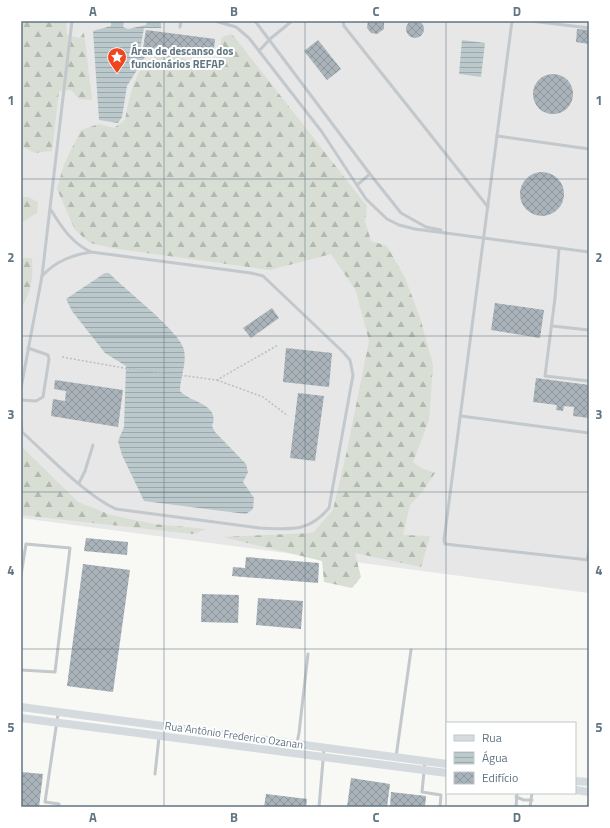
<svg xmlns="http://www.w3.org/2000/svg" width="610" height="828" viewBox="0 0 610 828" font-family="'Titillium Web',sans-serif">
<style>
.built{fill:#e6e7e6}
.forest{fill:url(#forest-firs)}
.water{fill:url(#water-rules)}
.building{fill:url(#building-cross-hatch)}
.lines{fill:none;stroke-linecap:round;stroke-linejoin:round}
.path{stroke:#bbbfc1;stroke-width:1.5;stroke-dasharray:2 2;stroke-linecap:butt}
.service{stroke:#c3c8cc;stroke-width:3}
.secondary{stroke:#d5dade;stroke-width:8}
.grid{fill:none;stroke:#617582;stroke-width:1;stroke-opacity:0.55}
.labels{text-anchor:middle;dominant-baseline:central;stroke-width:4;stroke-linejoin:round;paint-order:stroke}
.poi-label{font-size:11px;font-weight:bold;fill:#617582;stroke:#fff;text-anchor:start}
.street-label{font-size:11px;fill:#617582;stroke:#fff}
.neatline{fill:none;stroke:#617582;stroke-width:1.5}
.grid-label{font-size:13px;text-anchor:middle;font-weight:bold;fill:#617582}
</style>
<defs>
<pattern id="forest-firs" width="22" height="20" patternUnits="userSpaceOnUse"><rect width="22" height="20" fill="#d8ded4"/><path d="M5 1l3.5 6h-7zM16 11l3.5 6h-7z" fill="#b3b9b1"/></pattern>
<pattern id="water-rules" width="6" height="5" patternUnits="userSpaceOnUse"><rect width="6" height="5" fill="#bbc8cc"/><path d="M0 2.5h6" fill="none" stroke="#9ba7ab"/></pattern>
<pattern id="building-cross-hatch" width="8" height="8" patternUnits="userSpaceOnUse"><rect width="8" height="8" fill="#a9b3b9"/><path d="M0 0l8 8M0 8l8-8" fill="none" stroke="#8d969c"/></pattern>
</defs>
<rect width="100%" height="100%" fill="#f8f8f5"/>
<path class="built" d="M21,21h568v572l-568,-75z"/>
<g class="forest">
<path d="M21,21h45l1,14 13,3 4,-6 8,68 -13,-1 -8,-9 -12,1 -7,60 -17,2 -14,-7z"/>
<path d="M232,34l135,172 -2,15 6,20 16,5 18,32 7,18 9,25 12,44 -4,55 -16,42 8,6 14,5 -12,18 -13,14 -7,30 27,1 -9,31 -66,-14 6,24 -9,11 -28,-6 -2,-21 -99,-24 90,-4 20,-23 14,-60 22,-109 -13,-50 -25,-37 -61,16 -152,-21 -28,-6 -15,-13 -18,-41 7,-25 17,-34 18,-6 15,4 11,-8c5,-24 12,-72 47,-65 12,3 24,9 36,13l8,-6 6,-25z"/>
<path d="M21,197h7l10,5 -1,11 -16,10z"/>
<path d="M21,258h11c1,23 0,31 -11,51z"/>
<path d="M21,446l57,56 33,13 43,9 52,5 -13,5 -172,-19z"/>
</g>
<g class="water">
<path d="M111,21h13l-1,6 5,2 18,-4 1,-4h12l2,2v5h-17l-4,22 8,2 -21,34 -5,31 -4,6 -19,-3 -6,-89 18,-5z"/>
<path d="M462,40l23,3 -4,34 -22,-3z"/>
<path d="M105,273h4c15,16 72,59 75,77 3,13 -4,28 -4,41 9,11 41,13 32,35l3,6 31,32 2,8 -5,10 11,16 -1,11 -7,5 -102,-13 -22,-46 -4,-14 6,-14 2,-61 -21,-13 -33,-42 -6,-12z"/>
</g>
<g class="building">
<circle cx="415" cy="29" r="9"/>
<path d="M368,21h16v8l-7,5 -6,-1 -4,-5z"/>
<path d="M577,29l12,1v14l-13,-2z"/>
<path d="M146,30l69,9 -2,18 -70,-9z"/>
<path d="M318,40l23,29 -14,11 -23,-29z"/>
<circle cx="553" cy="94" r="20"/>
<circle cx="542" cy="194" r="22"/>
<path d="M495,303l49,7 -4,28 -49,-8z"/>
<path d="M272,308l7,10 -28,20 -8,-10z"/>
<path d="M286,348l46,5 -3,34 -46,-5z"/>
<path d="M536,378l53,7v33l-16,-2 1,-9 -10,-1 -1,5 -7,-1 1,-5 -24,-3z"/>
<path d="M55,380l68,10 -5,37 -67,-11 2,-17 12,2 1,-10 -12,-2z"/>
<path d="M298,393l26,3 -9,65 -25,-3z"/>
<path d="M86,538l42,4 -1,13 -43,-4z"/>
<path d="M246,557l73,6 -1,20 -86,-7 1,-9 12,1z"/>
<path d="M83,564l47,6 -17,122 -46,-6z"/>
<path d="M202,594l37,1 -1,28 -37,-1z"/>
<path d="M258,598l45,3 -2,28 -45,-4z"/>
<path d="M21,772l22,2 -4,33h-18z"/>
<path d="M351,778l39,6 -3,23h-40z"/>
<path d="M391,792l35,4 -1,11h-35z"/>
<path d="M266,794l41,5 -1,8h-42z"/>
</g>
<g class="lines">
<g class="path">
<path d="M62,357l62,11 93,12 61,-35"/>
<path d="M217,380l46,17 25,19"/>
</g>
<g class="service">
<path d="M215,21l21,6 13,11 73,94 44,67 21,20 12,6 16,4 174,23"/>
<path d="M255,21l115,153 31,39 25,14 15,3"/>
<path d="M343,21l1,5 144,181"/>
<path d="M512,21l-68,519 1,4 144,16"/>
<path d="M531,21l58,7"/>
<path d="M180,27l1,-6"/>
<path d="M259,51l11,-12 22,-18"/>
<path d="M497,136l92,13"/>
<path d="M357,185l13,-11"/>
<path d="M559,249l-4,49 -10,78 44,5"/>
<path d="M42,276c14,-15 30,-21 49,-24"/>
<path d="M552,326l37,4"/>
<path d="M21,388l21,-112 30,-255"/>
<path d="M21,400l15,1 7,-4 6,-38 -1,-4 -20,-7"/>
<path d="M461,416l128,17"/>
<path d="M21,420l1,12c26,23 63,63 94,77l144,19c30,1 48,5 69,-20l24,-133 -3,-15 -7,-8 -80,-76 -12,-3 -160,-21c-19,-9 -29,-24 -40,-42"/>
<path d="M79,483l6,-12 8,-26"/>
<path d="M587,560l2,-10"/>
<path d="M21,575l5,-31 44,4 -15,124 -34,-2"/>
<path d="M58,714l-13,88 14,2 -1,3"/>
<path d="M295,752l4,-19 9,-79"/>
<path d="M396,757l15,-107"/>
<path d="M425,761l-3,31 19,3 -1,12"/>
<path d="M155,774l4,-37"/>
<path d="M516,797l8,3h8"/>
<path d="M319,807l5,-58"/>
<path d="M516,807l1,-14"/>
<path d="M530,807l2,-14"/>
<path d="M588,807l1,-6"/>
</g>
<g class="secondary">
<path d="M21,707l426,57"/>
<path d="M21,718l426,55"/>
<path d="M575,781l14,1"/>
<path d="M575,790l14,2"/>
</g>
</g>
<path class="grid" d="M164,21v786M305,21v786M446,21v786M21,179h568M21,336h568M21,492h568M21,649h568"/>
<defs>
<symbol id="sight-pin" viewBox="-11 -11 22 30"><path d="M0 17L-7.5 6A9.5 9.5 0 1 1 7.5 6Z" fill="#f1461d" stroke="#fff"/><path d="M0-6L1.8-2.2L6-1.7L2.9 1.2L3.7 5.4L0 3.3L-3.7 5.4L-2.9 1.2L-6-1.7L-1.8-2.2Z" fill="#fff"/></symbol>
</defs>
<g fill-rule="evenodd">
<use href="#sight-pin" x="106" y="46" width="22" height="30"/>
</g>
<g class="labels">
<g class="poi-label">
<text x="131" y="51">Área de descanso dos<tspan x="131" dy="13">funcionários REFAP</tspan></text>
</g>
<g class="street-label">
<text transform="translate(234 735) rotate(8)">Rua Antônio Frederico Ozanan</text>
</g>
</g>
<rect width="610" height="828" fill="none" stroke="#ffffff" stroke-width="44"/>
<rect x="446" y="722" width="130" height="72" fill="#ffffff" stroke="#c0c8cd"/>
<rect x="454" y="735" width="20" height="6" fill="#d5dade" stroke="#c0c8cd"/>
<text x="482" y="742" font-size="12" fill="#617582">Rua</text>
<rect x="454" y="752" width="20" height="12" fill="url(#water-rules)" stroke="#c0c8cd"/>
<text x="482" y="762" font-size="12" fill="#617582">Água</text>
<rect x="454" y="772" width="20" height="12" fill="url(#building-cross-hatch)" stroke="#c0c8cd"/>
<text x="482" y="782" font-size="12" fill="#617582">Edifício</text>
<rect x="22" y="22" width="566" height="784" class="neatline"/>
<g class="grid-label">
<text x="93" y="16">A</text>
<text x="234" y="16">B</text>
<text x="376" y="16">C</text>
<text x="517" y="16">D</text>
<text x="11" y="105">1</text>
<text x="599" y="105">1</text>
<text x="11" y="262">2</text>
<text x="599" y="262">2</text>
<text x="11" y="419">3</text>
<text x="599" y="419">3</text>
<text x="11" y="575">4</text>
<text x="599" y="575">4</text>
<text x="11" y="732">5</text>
<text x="599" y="732">5</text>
<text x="93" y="822">A</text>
<text x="234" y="822">B</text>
<text x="376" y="822">C</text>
<text x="517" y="822">D</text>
</g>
</svg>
